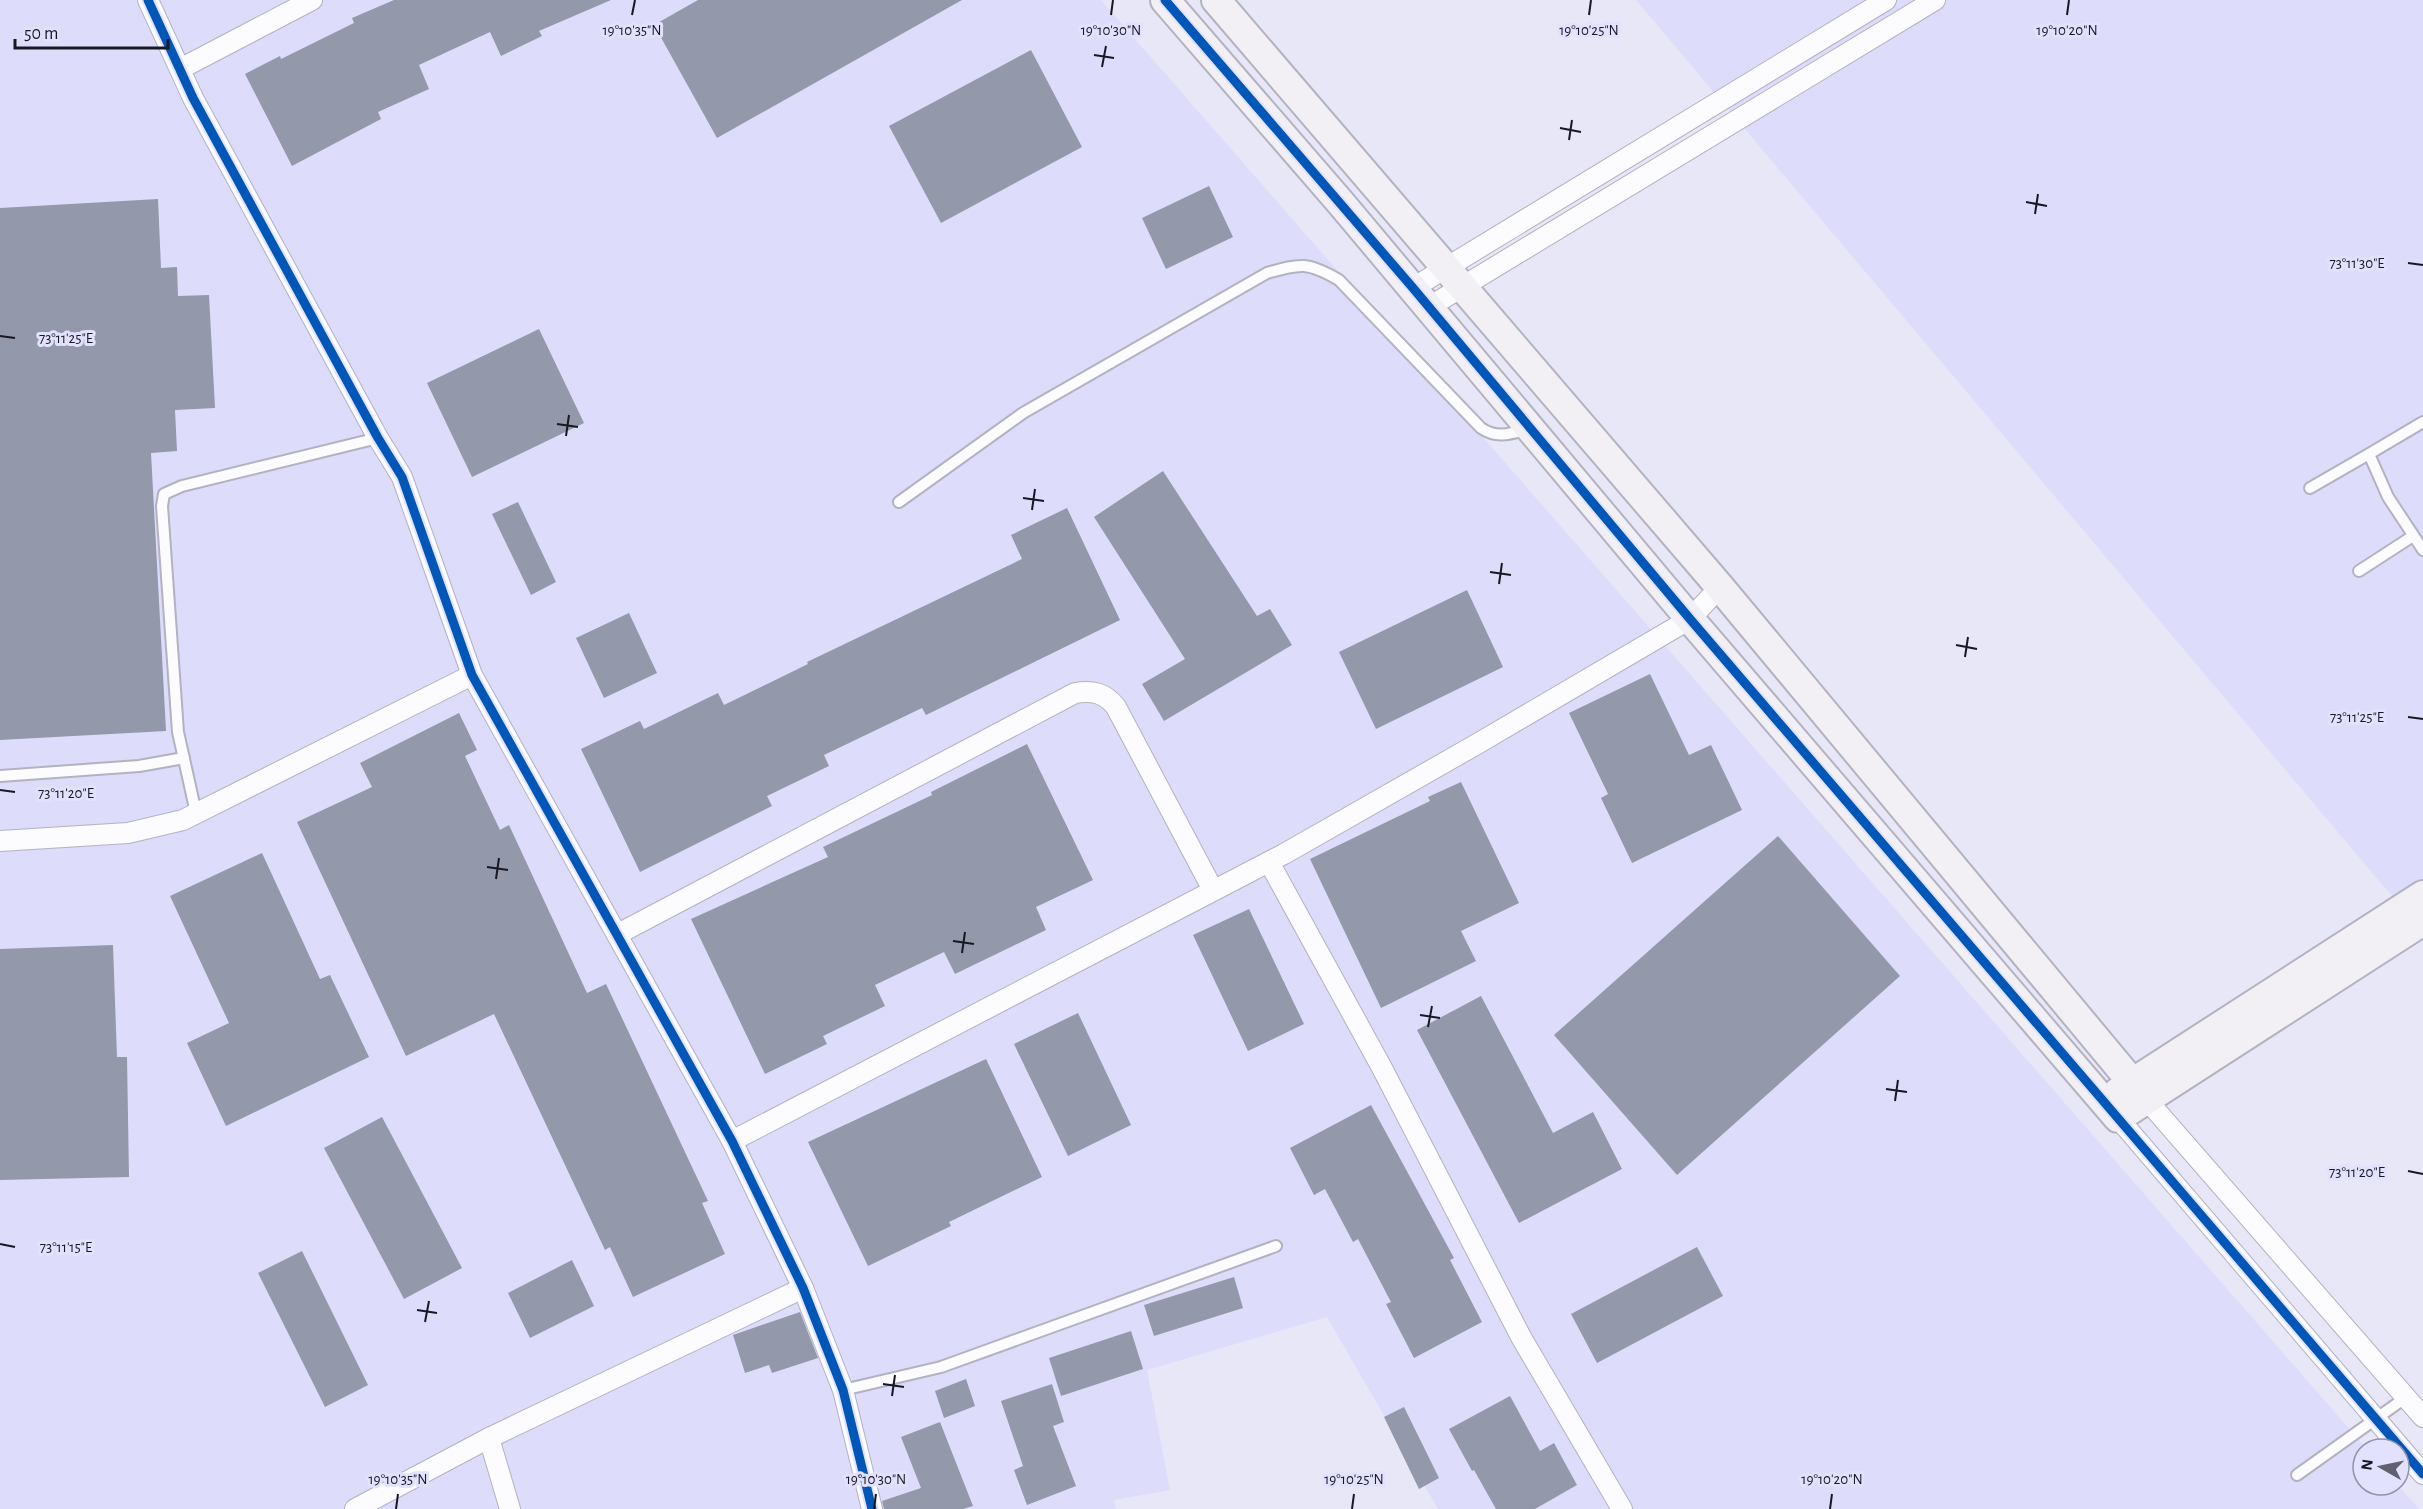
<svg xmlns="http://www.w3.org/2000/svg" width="2423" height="1509" viewBox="0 0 2423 1509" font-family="'Alegreya Sans',sans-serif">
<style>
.built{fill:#dedcfb}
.building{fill:#9398aa}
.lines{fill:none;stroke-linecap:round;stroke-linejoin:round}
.lane-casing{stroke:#b3b2c0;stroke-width:14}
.street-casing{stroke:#b3b2c0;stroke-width:22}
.secondary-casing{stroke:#b3b2c0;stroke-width:32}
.lane{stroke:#fcfbfe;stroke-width:10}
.street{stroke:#fcfbfe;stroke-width:20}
.secondary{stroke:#f2f0f5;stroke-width:28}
.cycleway-casing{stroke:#e2e1fe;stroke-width:13}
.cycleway{stroke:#0057b8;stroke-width:9}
.ticks{fill:none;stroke:#181824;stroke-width:2}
.ticks-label{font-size:15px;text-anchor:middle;fill:#181824;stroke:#e2e1fe;stroke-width:6;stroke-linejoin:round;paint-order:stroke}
</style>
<rect width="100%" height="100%" fill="#e8e7f8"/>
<g class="built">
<path d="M0,0h1101l1266,1449h-4v36h35l21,24h-981l-111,-192 -180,53 23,120 -56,10 2,9h-1116z"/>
<path d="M1636,0h787v931l-38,-43z"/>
</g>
<g class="building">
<path d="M394,0h217l-72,31 3,5 -41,20 -11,-24 -71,33 10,24 -51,23 3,7 -89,47 -47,-92 35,-18 1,3 73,-36 -2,-5z"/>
<path d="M698,0h264l-245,138 -63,-113z"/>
<path d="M1031,50l51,97 -141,76 -52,-97z"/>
<path d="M1209,186l24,51 -67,32 -24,-51z"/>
<path d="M158,199l3,69 16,-1 1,29 31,-1 6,113 -40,2 2,41 -26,2 15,278 -166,9v-532z"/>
<path d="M539,329l45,94 -112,54 -45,-94z"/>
<path d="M1163,471l94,145 13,-7 22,36 -128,76 -22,-37 43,-25 -91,-142z"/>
<path d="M518,502l38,80 -25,13 -39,-81z"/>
<path d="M1067,508l53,112 -194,95 -4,-7 -98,47 5,11 -62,30 5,10 -132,66 -59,-123 59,-28 4,8 74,-36 6,12 84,-41 -1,-2 215,-103 -11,-24z"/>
<path d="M1467,590l36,77 -127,62 -37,-77z"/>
<path d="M629,613l28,60 -53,25 -28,-60z"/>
<path d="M1650,674l39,81 22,-10 31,65 -110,53 -31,-65 7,-4 -39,-81z"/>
<path d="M459,713l18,37 -12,6 35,74 9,-5 78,168 19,-9 102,217 -6,2 23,51 -92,43 -23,-50 -5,3 -111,-236 -88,42 -109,-234 75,-35 -12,-24z"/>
<path d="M1027,744l66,136 -57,27 10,23 -91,44 -11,-22 -69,33 10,21 -62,30 4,8 -62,30 -74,-155 137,-62 -5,-10 109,-52 -1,-3z"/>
<path d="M1461,782l58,121 -58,28 15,30 -95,47 -71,-149 120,-58 -2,-4z"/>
<path d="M1778,836l122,140 -223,199 -123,-140z"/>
<path d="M262,853l58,126 10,-4 39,82 -143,69 -39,-83 42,-20 -59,-127z"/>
<path d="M1249,909l55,115 -56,27 -55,-116z"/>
<path d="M113,945l4,112h10l2,120 -129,3v-231z"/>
<path d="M1481,996l72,137 40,-21 29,57 -103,54 -102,-193z"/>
<path d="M1078,1013l53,112 -63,31 -54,-112z"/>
<path d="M986,1059l56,118 -93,45 2,4 -83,40 -60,-124z"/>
<path d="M1371,1105l83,153 -4,2 32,62 -68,36 -28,-54 5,-2 -33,-63 -5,3 -28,-53 -11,6 -24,-47z"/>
<path d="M382,1117l80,151 -58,31 -80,-151z"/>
<path d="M1697,1247l26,49 -126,67 -26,-49z"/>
<path d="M302,1251l66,134 -43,22 -67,-134z"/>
<path d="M572,1260l22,46 -64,32 -22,-45z"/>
<path d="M1234,1277l9,31 -89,28 -10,-31z"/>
<path d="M800,1312l18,46 -46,15 -3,-8 -24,8 -12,-38z"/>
<path d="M1131,1331l12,38 -82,27 -12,-38z"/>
<path d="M966,1379l9,27 -31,12 -9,-27z"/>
<path d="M1052,1384l12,38 -11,4 23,60 -49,19 -13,-35 9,-4 -22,-65z"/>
<path d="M1510,1396l30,55 14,-8 23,42 -42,24h-39l-22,-39 -2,1 -23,-42z"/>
<path d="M1404,1407l35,71 -20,11 -35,-72z"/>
<path d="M940,1422l33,84 -10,3h-79l-2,-8 39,-13 -20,-51z"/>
</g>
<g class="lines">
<defs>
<g id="lane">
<path d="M2423,422l-54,32 19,43 35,53"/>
<path d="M2310,488l59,-34"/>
<path d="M899,502l124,-89 244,-140c34,-10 41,-11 72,7l142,148c16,11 29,6 47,1"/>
<path d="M2359,571l54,-35"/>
<path d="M0,776l139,-10 45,-8"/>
<path d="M196,813l-18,-81 -16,-226 2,-12 18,-8 196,-48"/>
<path d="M843,1390l98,-23 335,-121"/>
<path d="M2297,1475l108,-77"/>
</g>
<g id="street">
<path d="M148,0l45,98 185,340 24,39 70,198 260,466 71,147 40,102 29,119"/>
<path d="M180,69l132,-69"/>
<path d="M1413,288l473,-288"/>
<path d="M1429,307l506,-307"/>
<path d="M0,841l128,-8 55,-13 289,-145"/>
<path d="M1269,862l113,206 139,269 101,172"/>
<path d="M618,934l457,-241c18,-3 30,0 41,14l97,183"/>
<path d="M2146,1099l277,318"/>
<path d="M2118,1118l305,356"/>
<path d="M732,1141l552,-287 193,-110 213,-125 30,-32"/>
<path d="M489,1438l21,71"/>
<path d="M355,1509l134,-71 314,-150"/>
</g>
<g id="secondary">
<path d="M1165,0l175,202 350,417 428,499 305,-197"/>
<path d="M1216,0l504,587 426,512"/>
<path d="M2118,1092l305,-197"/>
</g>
</defs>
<use href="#lane" class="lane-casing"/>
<use href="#street" class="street-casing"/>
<use href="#secondary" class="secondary-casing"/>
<use href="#lane" class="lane"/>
<use href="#street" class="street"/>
<use href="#secondary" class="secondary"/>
<defs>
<g id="cycleway">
<path d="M148,0l45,98 185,340 24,39 70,198 260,466 71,147 40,102 29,119"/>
<path d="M1165,0l248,288 277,331 733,855"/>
</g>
</defs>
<use href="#cycleway" class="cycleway-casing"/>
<use href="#cycleway" class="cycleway"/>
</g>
<path class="ticks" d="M632,15l3,-15M1111,15l2,-15M1589,15l2,-15M2067,15l2,-15M1094,55l20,3M1102,67l4,-21M1560,128l21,4M1569,140l3,-20M2026,202l21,4M2035,214l3,-20M2408,263l15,2M0,336l15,2M557,424l21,3M566,436l3,-21M1023,498l21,3M1032,510l3,-21M1490,572l21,3M1499,584l3,-21M1956,645l21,4M1965,657l3,-20M2408,717l15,2M0,790l15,2M487,867l21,3M496,879l3,-21M953,941l21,3M962,953l3,-21M1420,1015l20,3M1428,1027l4,-21M1886,1089l21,3M1895,1101l3,-21M2408,1171l15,3M0,1244l15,3M417,1310l20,3M425,1322l4,-21M883,1384l21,3M892,1396l3,-21M396,1509l2,-15M874,1509l2,-15M1352,1509l2,-15M1830,1509l2,-15"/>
<g class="ticks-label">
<text x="632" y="35">19°10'35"N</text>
<text x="1111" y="35">19°10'30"N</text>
<text x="1589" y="35">19°10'25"N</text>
<text x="2067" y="35">19°10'20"N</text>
<text x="2357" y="268">73°11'30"E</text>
<text x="66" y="343">73°11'25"E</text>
<text x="2357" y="722">73°11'25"E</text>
<text x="66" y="798">73°11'20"E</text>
<text x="2357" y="1177">73°11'20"E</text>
<text x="66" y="1252">73°11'15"E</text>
<text x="398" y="1484">19°10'35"N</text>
<text x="876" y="1484">19°10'30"N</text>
<text x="1354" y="1484">19°10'25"N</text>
<text x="1832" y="1484">19°10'20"N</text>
</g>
<g transform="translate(2381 1467) rotate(279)"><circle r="28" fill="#e2e1fe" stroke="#9191a7" stroke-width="1.5"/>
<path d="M0-4.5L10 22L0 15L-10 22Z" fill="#61606e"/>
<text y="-9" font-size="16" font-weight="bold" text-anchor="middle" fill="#181824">N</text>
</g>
<path d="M15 39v9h153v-9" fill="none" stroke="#181824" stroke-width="3"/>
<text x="24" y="39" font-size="18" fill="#181824" stroke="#e2e1fe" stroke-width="4.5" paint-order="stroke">50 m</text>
</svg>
